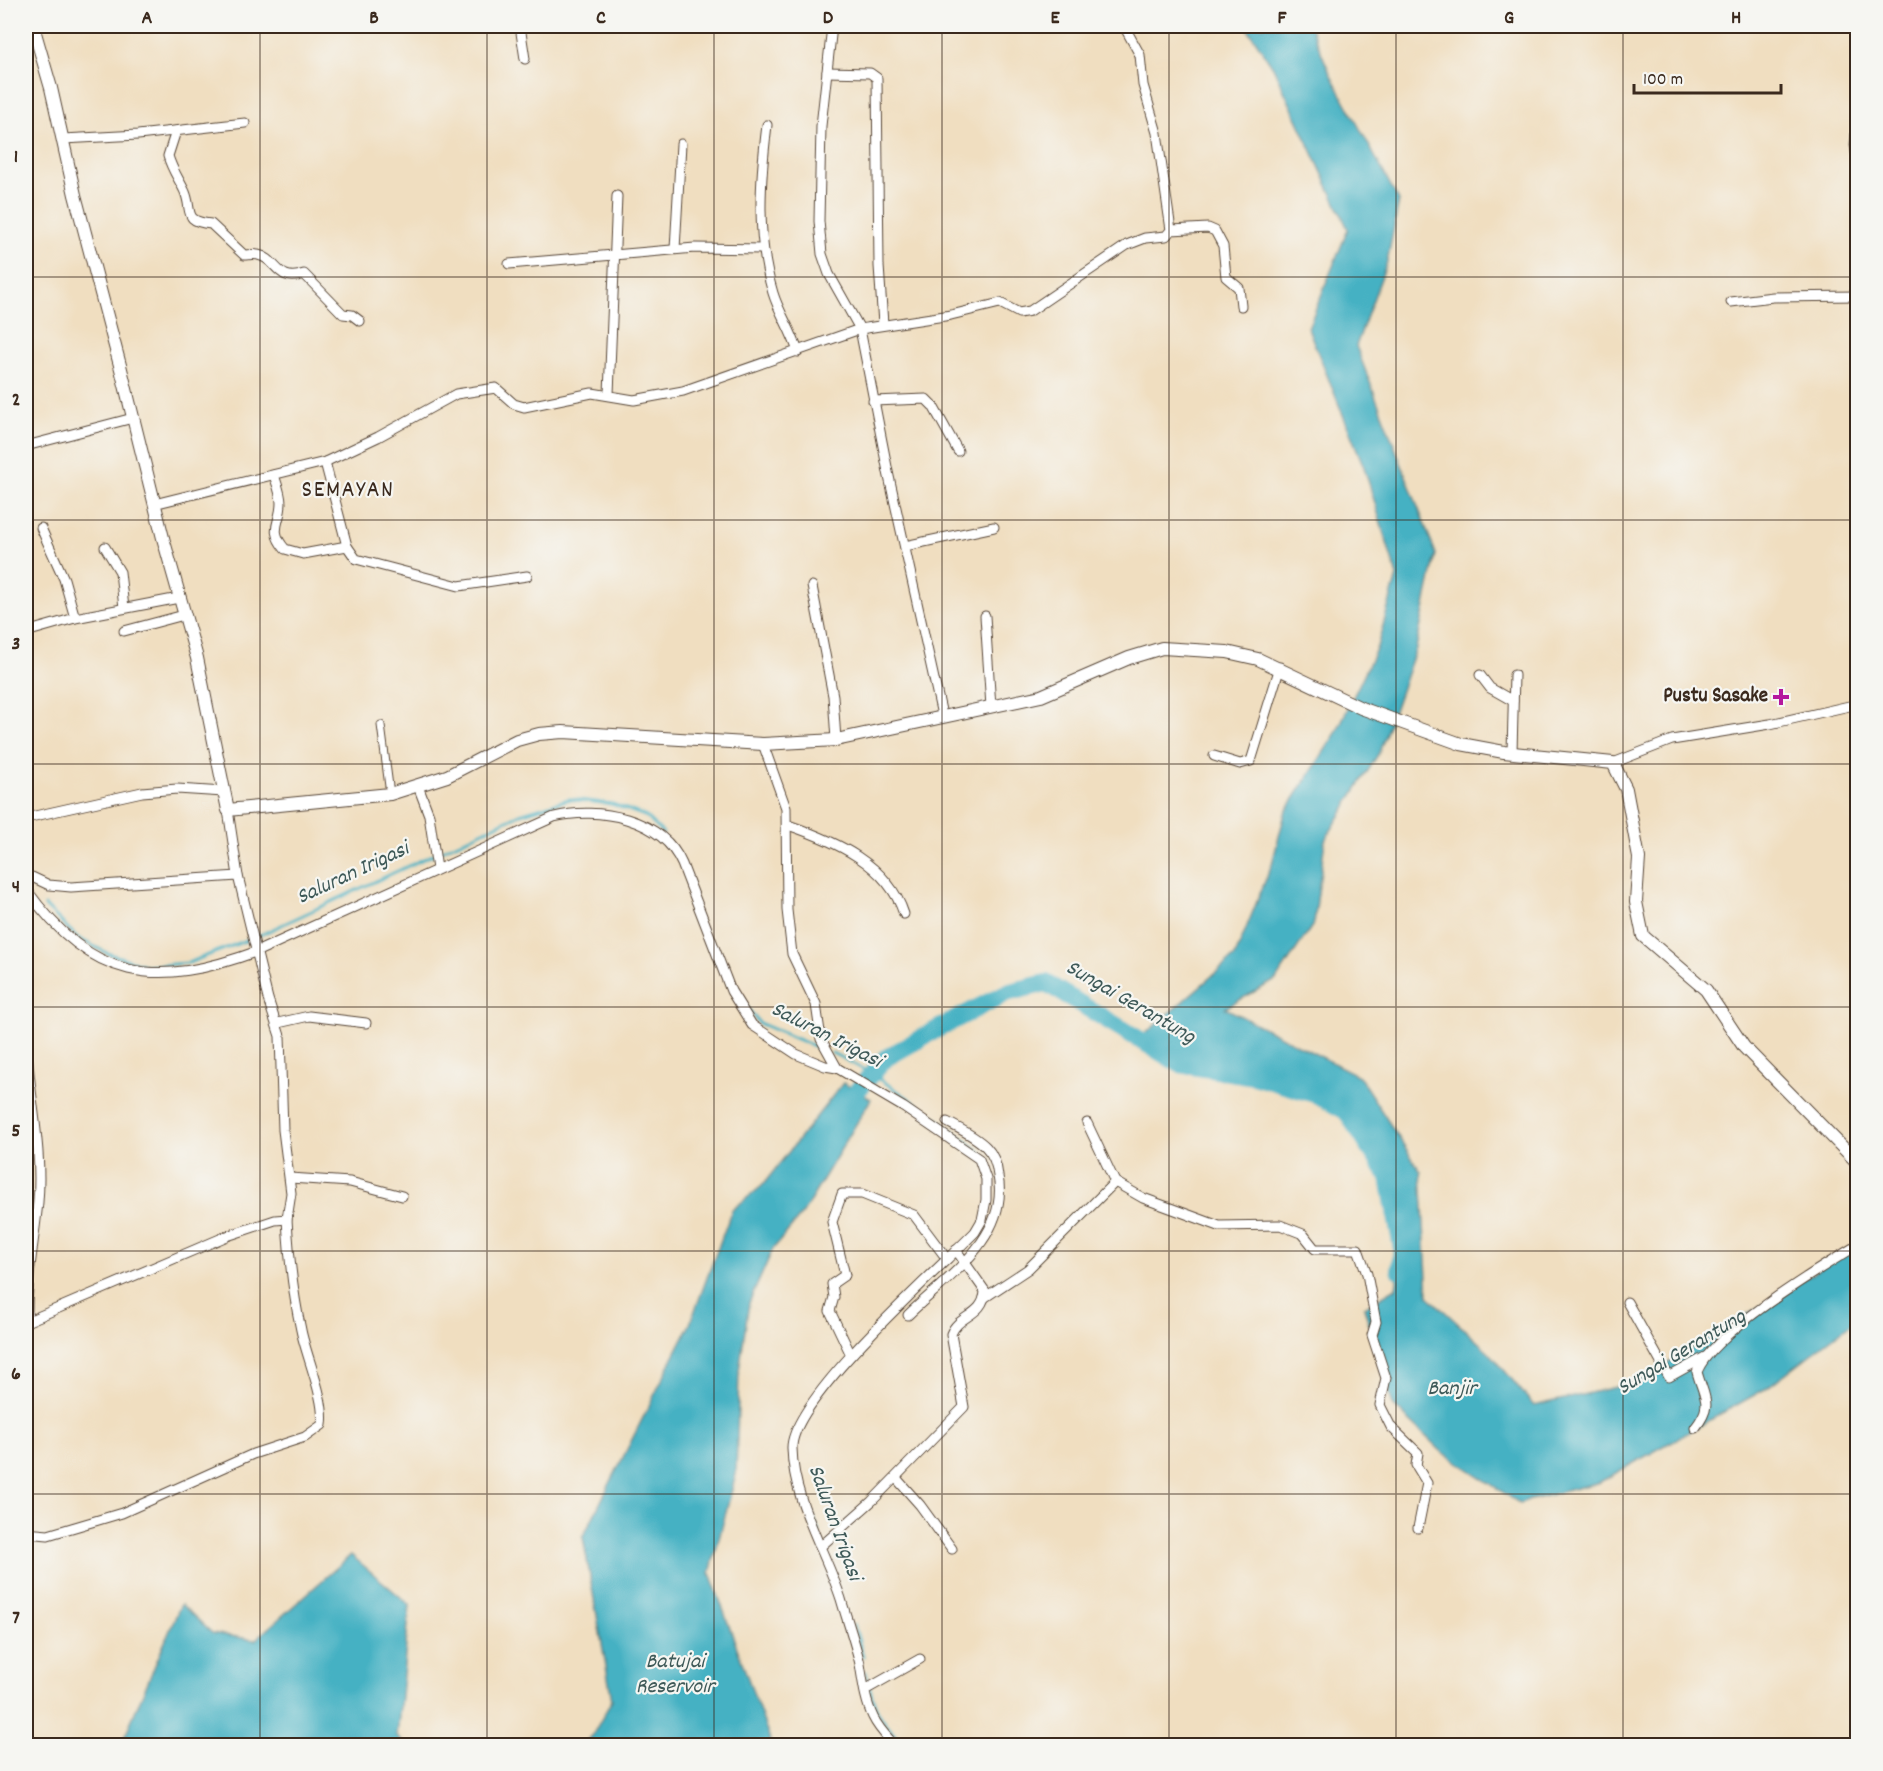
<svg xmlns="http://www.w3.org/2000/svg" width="1883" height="1771" viewBox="0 0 1883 1771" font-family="Dekko,sans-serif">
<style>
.water{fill:#45b1c3;stroke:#406e70;stroke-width:1.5}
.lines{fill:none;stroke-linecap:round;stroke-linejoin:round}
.stream{stroke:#45b1c3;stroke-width:3}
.river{stroke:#45b1c3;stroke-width:18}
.pedestrian-casing{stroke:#564536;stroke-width:9}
.minor-casing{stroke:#564536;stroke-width:11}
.tertiary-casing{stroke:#564536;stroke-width:14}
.pedestrian{stroke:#fff;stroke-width:7}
.minor{stroke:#fff;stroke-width:9}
.tertiary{stroke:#fff;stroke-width:12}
.grid{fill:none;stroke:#3b2a1e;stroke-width:1.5;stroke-opacity:0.55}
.poi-dot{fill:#b5179e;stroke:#f6f6f2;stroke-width:2}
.labels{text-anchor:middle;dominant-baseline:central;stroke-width:4.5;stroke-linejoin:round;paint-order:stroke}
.poi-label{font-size:21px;font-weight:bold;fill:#3b2a1e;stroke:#f6f6f2;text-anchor:end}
.water-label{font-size:22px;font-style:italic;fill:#3e5958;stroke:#f6f6f2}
.quarter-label{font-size:24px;letter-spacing:1.5px;fill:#3b2a1e;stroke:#f6f6f2}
.neatline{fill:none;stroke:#3b2a1e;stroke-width:2}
.grid-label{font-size:20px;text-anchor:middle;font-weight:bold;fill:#3b2a1e}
</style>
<rect width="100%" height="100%" fill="#f6f6f2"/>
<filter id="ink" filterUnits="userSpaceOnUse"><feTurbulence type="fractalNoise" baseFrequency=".0167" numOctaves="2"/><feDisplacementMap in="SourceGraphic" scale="12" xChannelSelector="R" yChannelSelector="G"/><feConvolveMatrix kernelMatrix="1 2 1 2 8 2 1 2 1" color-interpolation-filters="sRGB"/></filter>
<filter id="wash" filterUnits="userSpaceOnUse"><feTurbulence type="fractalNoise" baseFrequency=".008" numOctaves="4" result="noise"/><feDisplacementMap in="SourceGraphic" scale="24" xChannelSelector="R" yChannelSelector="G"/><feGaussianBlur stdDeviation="1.35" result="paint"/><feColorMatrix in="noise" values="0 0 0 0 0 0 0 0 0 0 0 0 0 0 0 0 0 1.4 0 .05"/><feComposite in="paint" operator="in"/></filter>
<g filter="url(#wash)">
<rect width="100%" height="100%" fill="#f0dec0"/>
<g class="water">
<path d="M1246,26h64l20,47 69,128 -12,61 -31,84 80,208 -20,94 -37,105 -54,87 -11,83 -38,57 -51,28 134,68 62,96 7,124 62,57 44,53 104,-24 219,-136v73l-92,70 -165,93 -81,21 -78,-52 -48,-46 -29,-98 32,-19 6,-40 -13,-70 -43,-67 -31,-17 -61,-18 -74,-12 -42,-24 97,-84 37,-92 13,-51 51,-80 41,-86 20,-71 -33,-109 -56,-139 40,-99 -75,-162z"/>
<path d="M843,1083l28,16 -68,114 -30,36 -24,54 -10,68 -3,103 -26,99 62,172h-191l11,-9 20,-36 -29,-163 107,-213 42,-114 30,-24z"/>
<path d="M351,1555l59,50 -13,131 8,9h-284l60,-141 31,29 43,7z"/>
</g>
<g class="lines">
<g class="stream">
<path d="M45,906l33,32 29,15 40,13 41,-3 72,-28 260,-121 49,-15 43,5 33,12 18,17"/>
<path d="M745,1005l14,18 64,27"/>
<path d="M832,1053c53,25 105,64 150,101l1,4"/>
<path d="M806,1499l13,33"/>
<path d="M854,1625l9,31"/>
<path d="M866,1672c8,38 12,45 39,74"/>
</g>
<path class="river" d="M857,1091l29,-33 44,-25 76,-40 40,-10 134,81 74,12 61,18 31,17 43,67 13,70 -2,22"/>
</g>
</g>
<g filter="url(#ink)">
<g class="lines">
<defs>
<path id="pedestrian" d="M381,725l9,69"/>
<g id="minor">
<path d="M520,26l5,33"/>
<path d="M832,26l-11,100 -2,95 3,33 7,20 31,55 28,143 54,243"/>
<path d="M827,72l43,1 7,5 2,188 4,58"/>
<path d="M1858,112l-3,33 3,20"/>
<path d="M767,125c-7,57 -11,112 6,168 6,20 19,38 25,59"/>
<path d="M176,131l-8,25c4,14 11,23 17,36 8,19 -3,29 26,32l33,31c4,0 10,-1 14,0 19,3 19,29 46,19l39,40 9,1 8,6"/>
<path d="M63,139l75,-4 107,-12"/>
<path d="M1171,230l37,-2 7,3 8,15 3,31 13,11 2,18"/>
<path d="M675,249l6,-105"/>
<path d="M509,264l186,-16 68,1"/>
<path d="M1731,302l42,-5 85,-1"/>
<path d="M609,394l8,-198"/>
<path d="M873,401l53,-2 7,7 25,45"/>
<path d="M26,446l107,-28"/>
<path d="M325,462l22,84 9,13 103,27 68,-10"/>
<path d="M274,475c3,9 7,19 7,28 0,20 -13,26 4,46l18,5 44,-8"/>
<path d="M154,504l171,-42 53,-25 78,-43 40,-6 18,16 10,3 68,-14 42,7 49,-9 177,-62 91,-14 49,-12 19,10 11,-2 97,-66 18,-7 21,-2 5,-6 -14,-97 -14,-48 -3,-30 -16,-29"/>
<path d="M41,528l23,51 11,39"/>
<path d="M905,546l89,-19"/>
<path d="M105,547l15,25 4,36"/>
<path d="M812,586l21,110 3,44"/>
<path d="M985,616l6,91"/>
<path d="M124,631l60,-16"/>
<path d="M26,632l49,-14 104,-20"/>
<path d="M1480,675l10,13 23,13"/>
<path d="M763,744l23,64 1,102 5,44 24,50 5,35 16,29"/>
<path d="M1512,752l2,-77"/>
<path d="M1214,756l26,8 11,-3 29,-94"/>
<path d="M1613,763l59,-23 98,-16 88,-20"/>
<path d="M418,786l11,29 8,54"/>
<path d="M26,818l116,-26 35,-3 47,3"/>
<path d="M788,825c47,16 100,39 116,89"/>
<path d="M26,880l6,-3 17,8 22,2 167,-11"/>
<path d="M26,889c67,93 129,100 232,62l296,-134c44,-11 108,1 128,47l49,127 21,34 44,29 29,12 12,2 66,39 76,52 7,20v21l-4,20 -7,12c-37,38 -184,167 -183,216 1,53 33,102 49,151 6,21 14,43 19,65 3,18 5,37 13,53 5,11 14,20 22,29"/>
<path d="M26,910l10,-6"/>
<path d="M278,1023l31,-7 57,7"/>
<path d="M26,1036c2,55 17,110 12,166 -4,40 -12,79 -11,120"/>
<path d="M1087,1123l28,59"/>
<path d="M290,1178l60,4 52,14"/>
<path d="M984,1298l44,-29 87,-87 28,16 76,28 61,-1 23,9 12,15h43l9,25 9,48 -4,13 14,43 -6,27 11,22 27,26 -2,12 11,18 -9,45"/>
<path d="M1627,1302l42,75 36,-20"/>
<path d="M908,1315c38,-37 102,-78 90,-139 -1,-10 -5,-22 -12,-29 -11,-11 -26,-18 -39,-25"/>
<path d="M26,1322l201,-86 48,-16 12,-1 4,-26 -8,-63 -3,-94 -12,-37 -30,-123 -10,-66"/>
<path d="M851,1355l-21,-44 4,-14 -2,-13 13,-9 -13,-53 10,-28h20l52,21 33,44"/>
<path d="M26,1425l2,7"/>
<path d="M1695,1428c19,-24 9,-30 2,-56 15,-39 123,-104 161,-127"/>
<path d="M896,1478l24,27 32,44"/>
<path d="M26,1533l22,2 74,-22 131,-59 52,-17 17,-12c4,-25 -16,-69 -21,-95 -8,-36 -12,-74 -14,-111"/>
<path d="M820,1547l52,-46 92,-94 -13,-73c7,-19 33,-18 34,-43l-29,-41"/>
<path d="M865,1690l55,-31"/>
</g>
<path id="tertiary" d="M33,26l18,62 24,107 46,174 42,169 34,120 31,152 162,-16 57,-18 70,-36 22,-6 24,-2 200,12 73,-4 205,-44 88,-38 33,-10 65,4 31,7 103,49 100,36 43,8 109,11 13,26 13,69 -3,44 7,34 63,54 38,57 114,116"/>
</defs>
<use href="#pedestrian" class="pedestrian-casing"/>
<use href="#minor" class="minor-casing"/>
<use href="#tertiary" class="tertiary-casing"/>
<use href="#pedestrian" class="pedestrian"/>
<use href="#minor" class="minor"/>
<use href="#tertiary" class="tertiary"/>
</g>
</g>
<path class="grid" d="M260,26v1720M487,26v1720M714,26v1720M942,26v1720M1169,26v1720M1396,26v1720M1623,26v1720M26,277h1832M26,520h1832M26,764h1832M26,1007h1832M26,1251h1832M26,1494h1832"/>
<path class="poi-dot" d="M1778 688h6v6h6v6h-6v6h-6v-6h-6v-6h6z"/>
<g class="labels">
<g class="poi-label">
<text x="1768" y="697">Pustu Sasake</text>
</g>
<g class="water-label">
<text transform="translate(353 874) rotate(-25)">Saluran Irigasi</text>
<text transform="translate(1130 1003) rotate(30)">Sungai Gerantung</text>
<text transform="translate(826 1036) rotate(27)">Saluran Irigasi</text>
<text transform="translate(1682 1353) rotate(-31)">Sungai Gerantung</text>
<text x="1452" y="1389">Banjir</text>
<text transform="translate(834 1523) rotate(70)">Saluran Irigasi</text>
<text x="675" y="1662">Batujai<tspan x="675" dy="25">Reservoir</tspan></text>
</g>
<g class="quarter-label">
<text x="348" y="491">SEMAYAN</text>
</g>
</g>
<rect width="1883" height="1771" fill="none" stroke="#f6f6f2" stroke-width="66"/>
<path d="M1634 84v9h147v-9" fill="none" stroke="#3b2a1e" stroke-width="3"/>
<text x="1643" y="84" font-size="18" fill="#3b2a1e" stroke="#f6f6f2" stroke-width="4.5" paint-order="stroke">100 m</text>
<rect x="33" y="33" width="1817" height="1705" class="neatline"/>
<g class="grid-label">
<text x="147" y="23">A</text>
<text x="374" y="23">B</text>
<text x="601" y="23">C</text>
<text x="828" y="23">D</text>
<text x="1055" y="23">E</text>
<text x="1282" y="23">F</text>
<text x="1509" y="23">G</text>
<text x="1736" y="23">H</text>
<text x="16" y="162">1</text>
<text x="16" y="405">2</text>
<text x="16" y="649">3</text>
<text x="16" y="892">4</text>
<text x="16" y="1136">5</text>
<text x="16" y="1379">6</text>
<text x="16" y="1623">7</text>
</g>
</svg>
